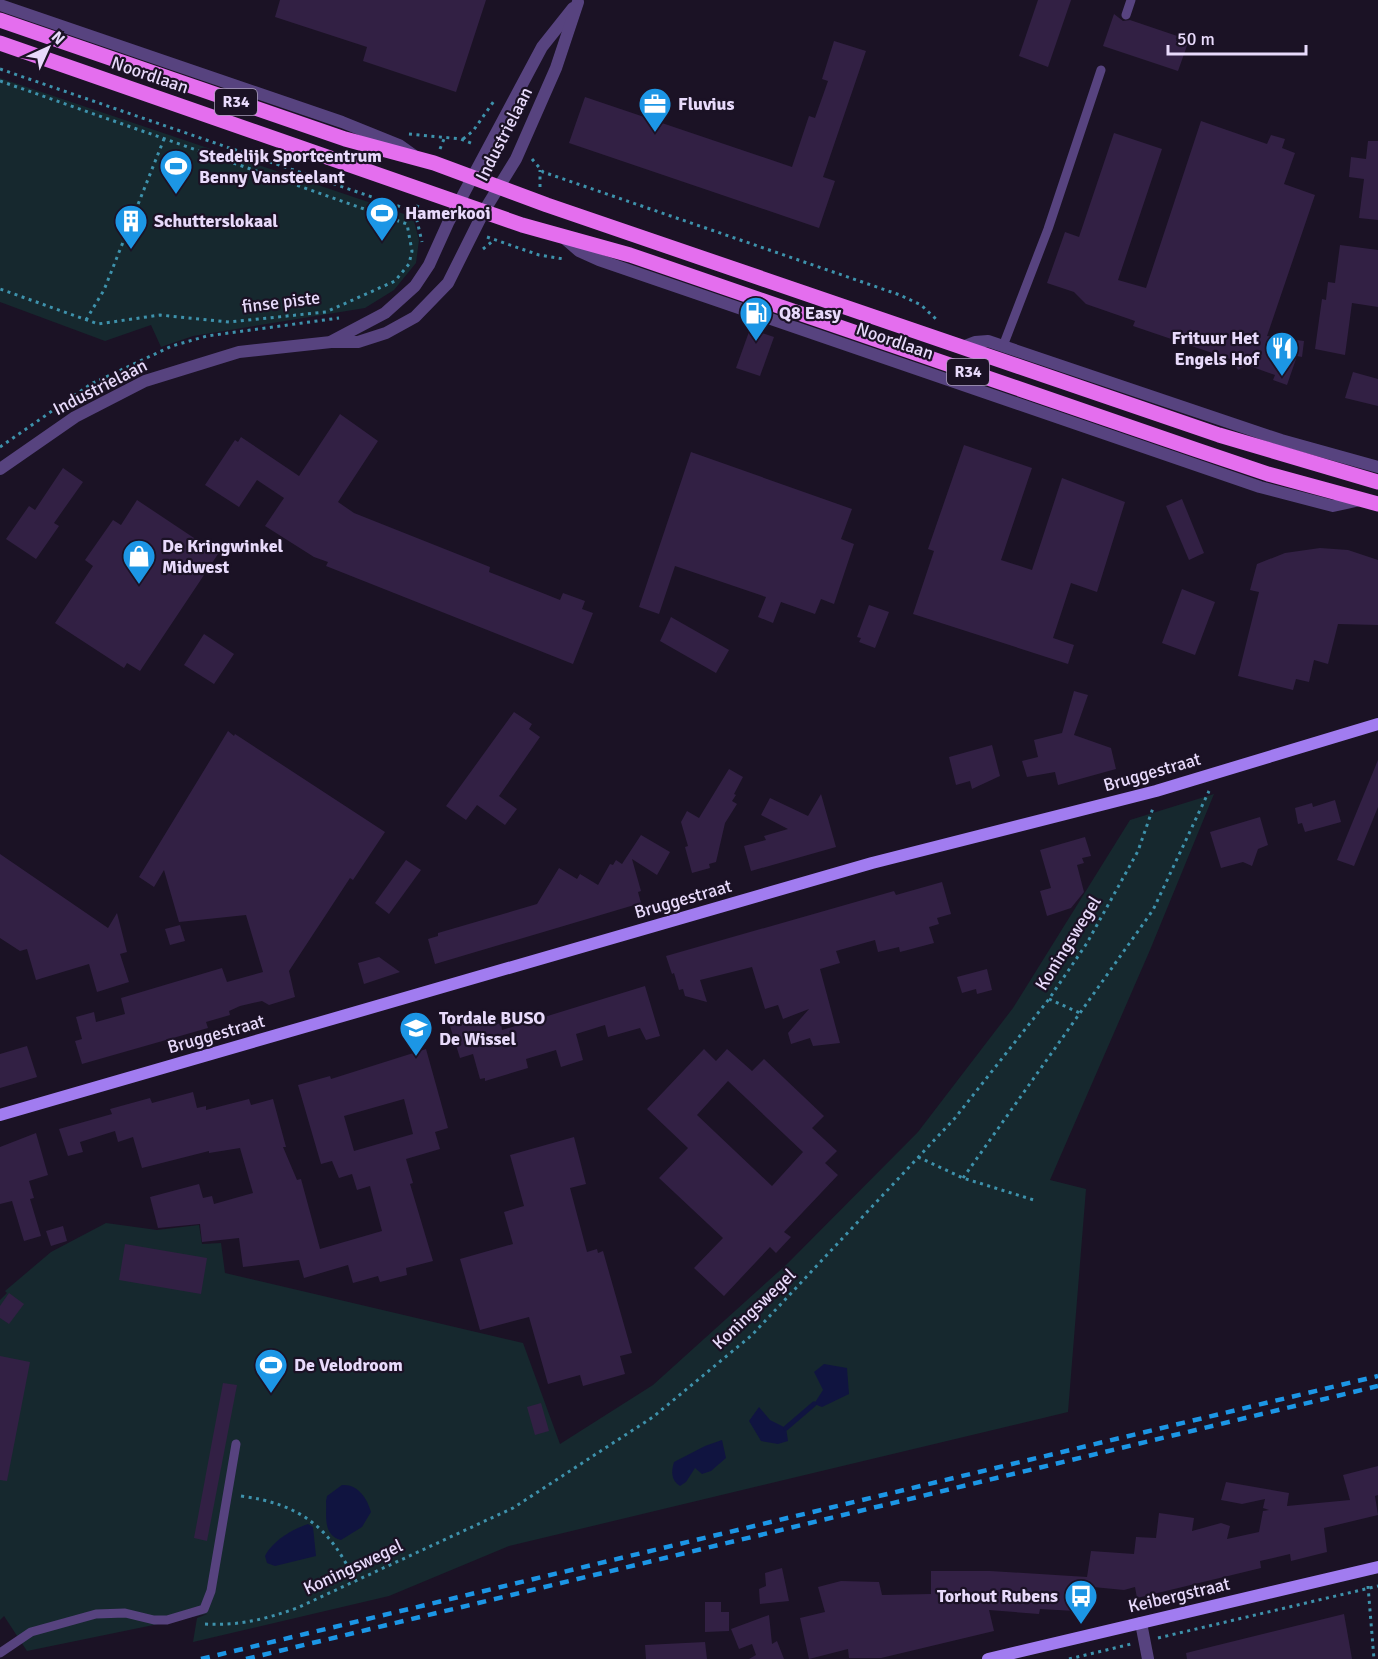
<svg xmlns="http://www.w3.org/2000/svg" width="1378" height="1659" viewBox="0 0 1378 1659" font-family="Signika,sans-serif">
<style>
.green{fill:#16282e}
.water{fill:#101440}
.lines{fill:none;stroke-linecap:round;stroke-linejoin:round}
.stream{stroke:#101440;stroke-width:5}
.building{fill:#322044;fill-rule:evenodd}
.path{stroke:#3e92ac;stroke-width:3;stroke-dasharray:3 4.5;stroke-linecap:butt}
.lane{stroke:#57437f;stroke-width:9}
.street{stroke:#57437f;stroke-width:12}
.secondary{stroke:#a17cf0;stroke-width:12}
.primary{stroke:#e46eee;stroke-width:15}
.rail{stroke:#1c96e5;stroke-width:4.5;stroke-dasharray:9 8;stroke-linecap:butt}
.labels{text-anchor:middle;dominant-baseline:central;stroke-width:4.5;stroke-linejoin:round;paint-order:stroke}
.shield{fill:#1b1225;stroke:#aa9ebb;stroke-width:1.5}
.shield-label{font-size:16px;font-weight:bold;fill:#e8dafb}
.street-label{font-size:18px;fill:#e8dafb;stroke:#1b1225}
.poi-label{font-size:18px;font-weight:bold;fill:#e8dafb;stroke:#1b1225;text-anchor:start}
</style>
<rect width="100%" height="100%" fill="#1b1225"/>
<g class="green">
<path d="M0,78l413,139 6,23 -3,23 -22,27 -29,18 -172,28 -32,11 -10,-22 -46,16 -105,-39z"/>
<path d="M1214,794l-64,156 -100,230 36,9 -18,223 -559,134 -120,50 -196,46 4,-24 10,-4 -180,37 -23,-35 -4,4v-320l7,-7 -2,-2 46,-39 55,-29 51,7 42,-5 3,19 19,-1 4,30 298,70 37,101 93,-59 134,-121 131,-132 95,-124 117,-188z"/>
</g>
<g class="water">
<path d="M824,1364l23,4 2,26 -27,13 -8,-3 9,-14 -9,-18z"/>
<path d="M759,1407l11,13 16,8 2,13 -10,3 -17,-3 -12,-20z"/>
<path d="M722,1440l4,18 -15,13 -9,3 -7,-6 -9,14 -6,4c-9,-6 -9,-14 -6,-24l31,-16z"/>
<path d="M342,1485c16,-1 25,13 29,27l-9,15 -21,13c-19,-5 -14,-25 -15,-39l1,-5z"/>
<path d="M308,1524l5,3 3,29 -41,10 -8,-3 -2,-7c7,-15 28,-27 43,-32z"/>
</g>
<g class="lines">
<path class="stream" d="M786,1428l28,-24"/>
</g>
<g class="building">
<path d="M280,0h206l-30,92 -93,-31 4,-14 -92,-30z"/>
<path d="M1038,0h33l-23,67 -29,-11z"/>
<path d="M1114,14l9,7 7,-1 59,20 -11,31 -75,-25z"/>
<path d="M834,41l32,10 -43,126 12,4 -16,47 -250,-85 16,-46 207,70 17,-51 6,2 13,-37 -6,-2z"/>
<path d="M1201,121l66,23 4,-9 14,4 -3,9 13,5 -11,31 31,11 -48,141 37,5 -2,16 -5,-1 -10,29 -14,-5 2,-5 -28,-10 -9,5 -5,-10 -100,-34 2,-5 -49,-17 -12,-12 -27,-9 18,-51 14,5 35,-104 48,16 -44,131 28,8z"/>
<path d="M1368,141h10v79l-19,-2 5,-39 -15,-2 2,-20 15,2z"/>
<path d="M1340,245l38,5v57l-26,-4 -7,52 -30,-6 7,-50 4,1 2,-18 7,1z"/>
<path d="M750,329l24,8 -14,39 -24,-8z"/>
<path d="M1353,372l25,7v27l-33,-8z"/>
<path d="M340,414l38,27 -40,61 16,11 136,54 -1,5 56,22 15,6 3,-7 22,8 -3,8 11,4 -20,51 -247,-98 2,-4 -14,-5 -49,-31 19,-28 -27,-18 -18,27 -34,-22 30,-45 3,2 3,-5 58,39z"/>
<path d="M964,445l68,23 -31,92 31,10 30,-92 63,24 -28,90 -26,-9 -18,55 21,7 -6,19 -155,-50 21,-63 -6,-2z"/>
<path d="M691,452l161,57 -11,30 13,5 -20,60 -13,-5 -6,15 -34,-12 -8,21 -15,-6 8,-20 -91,-31 -16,48 -20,-7z"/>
<path d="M63,468l20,14 -29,41 5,3 -23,33 -30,-20 23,-33 6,4z"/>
<path d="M1182,499l22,54 -15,7 -23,-54z"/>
<path d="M137,500l81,54 -78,117 -13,-8 -3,5 -69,-45 38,-57 -8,-6 28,-40 8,5z"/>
<path d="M1320,548l28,2 30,10v65l-40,-1 -10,40 -14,-4 -5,22 -13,-3 -3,11 -55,-14 21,-84 -9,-2 7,-26 28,-11z"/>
<path d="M1182,589l33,13 -20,53 -33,-12z"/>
<path d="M869,605l20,7 -14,36 -16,-6 2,-4 -4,-1z"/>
<path d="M671,617l58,33 -13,23 -56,-32z"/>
<path d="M204,634l30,20 -20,30 -30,-19z"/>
<path d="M1074,691l14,4 -14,40 37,13 5,21 -58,16 -3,-13 -28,5 -5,-16 16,-4 -4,-17 28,-7z"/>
<path d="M514,712l18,12 -3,5 11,8 -41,59 18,13 -12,16 -28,-20 -11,15 -20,-14z"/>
<path d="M228,731l6,5 1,-2 150,98 -32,48 -3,-2 -61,93 6,26 -26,8 -7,-4 -22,5 -11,5 1,4 -24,7 2,6 -126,36 -7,-23 7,-2 -6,-22 18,-5 2,10 29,-8 -4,-16 101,-30 5,14 36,-10 -17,-57 -67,7 -15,-52 -10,17 -15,-10z"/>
<path d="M992,745l8,31 -28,13 -2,-8 -14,4 -7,-28z"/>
<path d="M1378,760v47l-24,59 -17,-6z"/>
<path d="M729,769l14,8 -9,17 2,1 -4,6 5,3 -12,19 -9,39 -7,2 1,4 -18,5 -7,-26 3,-1 -7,-24 6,-11 12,7z"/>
<path d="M821,794l15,53 -85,24 -7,-25 22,-6 -2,-4 24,-7 -27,-14 9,-17 38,18z"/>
<path d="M1335,800l6,22 -36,10 -3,-9 -4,1 -3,-16 17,-5 1,4z"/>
<path d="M1260,817l8,28 -10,4 -6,17 -9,-4 -22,6 -11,-36z"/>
<path d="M641,835l29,17 -13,23 -25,-16 9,32 -3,1 3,11 -206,61 -7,-25 10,-3v-3l99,-29 22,-36 18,11 3,-5 18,11 12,-21 3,1 3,-5 6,4z"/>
<path d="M1085,837l6,19 -9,2 2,5 -7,2 7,27 -13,16 -24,8 -7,-25 11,-3 -11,-38z"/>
<path d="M0,854l108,74 9,-15 10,39 -7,2 9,28 -32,10 -8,-28 -53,16 -9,-31 -7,2 -20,-13z"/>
<path d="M406,860l15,10 -32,44 -14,-11z"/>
<path d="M942,882l9,32 -14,4 2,6 -10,3 5,16 -34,9 -1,-5 -21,5 -3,-12 -39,11 4,12 -20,6 20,74 -27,3 -3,-8 -19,6 -3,-11 21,-24 -26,10 -5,-14 -13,4 -13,-42 -52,13 7,22 -22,-6 -2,-7 -4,1 -5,-17 -2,1 -6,-18 228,-65 2,4z"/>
<path d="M180,925l5,16 -15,4 -5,-16z"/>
<path d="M379,957l21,15 -36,12 -6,-21z"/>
<path d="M987,969l5,21 -15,4 -1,-5 -14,4 -5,-16z"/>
<path d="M645,986l15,50 -14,4 -6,-12 -32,9 -3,-12 -29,9 7,26 -22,7 -5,-17 -30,9 2,9 -43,13v-3l-5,1 -7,-25 -13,4 -10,-32 44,-13 3,11 4,-1 1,7z"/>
<path d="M27,1046l10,31 -37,11v-34z"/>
<path d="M426,1049l22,79 -13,4 5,17 -34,10 7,24 -3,1 23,77 -27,7 1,7 -27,7 -2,-6 -25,7 -5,-18 -44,13 -5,-18 -56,7 -4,-29 -37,4 -2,-18 -42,4 -8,-31 49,-13 4,14 9,-2 2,8 39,-11 -13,-45 -31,5v-2l-67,17 -9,-31 -15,5 -3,-11 -35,11 3,10 -15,4 -9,-27 53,-15 -2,-5 40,-11 2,5 41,-11 4,16 9,-2v4l43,-11 2,6 22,-6 13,48h-3l14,33 4,-1 19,70 62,-18 -12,-45 -13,4 -5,-16 -13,4 -7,-17 -11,3 -23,-79 32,-9 1,3zM404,1099l9,35 -59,17 -10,-35z"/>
<path d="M704,1049l12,12 11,-12 25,22 12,-12 60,57 -12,12 25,23 -12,12 13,12 -54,57 7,5 -15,16 -6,-6 -46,49 -30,-28 29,-30 -64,-60 29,-30 -41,-39zM728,1081l75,71 -31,34 -75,-71z"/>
<path d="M36,1133l12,42 -19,6 5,17 -4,1 11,37 -17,5 -12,-40 -12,3v-57z"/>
<path d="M574,1137l12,47 -16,4 17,64 10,-3 1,4 5,-2 29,102 -12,3 5,18 -42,12 -3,-11 -32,9 -19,-67 -49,13 -20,-71 53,-15 -9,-32 20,-6 -14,-51z"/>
<path d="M63,1226l4,15 -16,5 -5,-15z"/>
<path d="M125,1244l82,14 -6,36 -82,-14z"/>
<path d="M9,1293l15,11 -15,20 -9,-6v-12z"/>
<path d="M0,1356l30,6 -23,119 -7,-1z"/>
<path d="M223,1383l14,2 -30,156 -13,-3z"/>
<path d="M541,1403l8,28 -14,4 -8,-28z"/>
<path d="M1378,1466v29l-3,1 3,19 -54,13 3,24 -36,9 -1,-7 -30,7 1,7 -124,30 -2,-11 -11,3 -31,-3 -1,20 -17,4 -35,-2 -1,5 -50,-4 5,21 -113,27h-32l-1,-9 -39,10 -9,-41 25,-6 -7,-25 23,-6 38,1 3,13 49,-1v-23h59l97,6 4,-26 43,3 2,-17 20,1 3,-25 35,5 -2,13 29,-8 9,3 -3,13 32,-7 4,-21 6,-1 -6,-2 2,-9 -23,5 -21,-4 5,-18 63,11 -2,13 63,-6 -7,-25z"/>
<path d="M782,1568l7,33 -29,3 -1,-15 7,-3 -1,-13z"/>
<path d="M705,1602h16v10h8v19l-24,1z"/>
<path d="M1344,1614l8,45h-165l-1,-6z"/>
<path d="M769,1615l3,29 5,-3 7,18h-35l7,-4 -4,-11 -13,5 -8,-20z"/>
<path d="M705,1642l2,17h-61l-1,-14z"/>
</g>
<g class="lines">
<g class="path">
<path d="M0,69l433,149"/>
<path d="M0,81l407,143 5,27 -3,13 -14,17 -69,31 -97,10 -69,-7 -62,9 -98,-35"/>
<path d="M409,134l52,5 12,5"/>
<path d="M463,139l10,-8 21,-30"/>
<path d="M440,149l4,-10"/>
<path d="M532,159l11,13 357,123 21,10 16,15"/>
<path d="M540,187v-17"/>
<path d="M418,205l-3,7 7,30"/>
<path d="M487,237l52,18 25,4"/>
<path d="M483,249l11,-9"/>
<path d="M86,320l18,-30 60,-151"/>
<path d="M0,447l91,-63 81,-38 35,-10 132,-18"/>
<path d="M1049,999l33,15"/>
<path d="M918,1157l45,21 74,23"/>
<path d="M963,1178l190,-268 56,-119"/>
<path d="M241,1496c59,8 89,31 114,85"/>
<path d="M1368,1586l6,73"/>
<path d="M205,1624c34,2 61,-5 92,-16l216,-100 140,-91 99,-82 203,-217 94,-119 38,-56 51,-92 15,-43"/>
<path d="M1158,1638l220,-52"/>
<path d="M1069,1659l62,-15"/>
</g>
<g class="lane">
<path d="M1126,15l5,-15"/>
<path d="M1003,346l45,-117 53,-159"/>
<path d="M0,1653l31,-21 65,-18 29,-1 29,7h13l37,-11 7,-18 25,-147"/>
</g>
<g class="street">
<path d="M0,5l342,117 57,23 14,10"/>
<path d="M564,238l15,13 20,9 661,227 73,19 27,-6"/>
<path d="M332,341l53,-28 30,-27 14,-21 19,-42 94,-176 31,-39"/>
<path d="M962,347l13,-5 13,-1 293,99 97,27"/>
<path d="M0,469l75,-52 70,-36 94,-29 92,-10h27l28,-9 29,-16 33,-34 36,-72 32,-52 40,-91 22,-66"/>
<path d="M1141,1623l7,36"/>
</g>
<g class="secondary">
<path d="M0,1115l872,-252 284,-72 222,-67"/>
<path d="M988,1659l390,-92"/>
</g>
<g class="primary">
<path d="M0,20l345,119 89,24 113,42 672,230 159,47"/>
<path d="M0,43l522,182 108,30 567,195 71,24 110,30"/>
</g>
<g class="rail">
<path d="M201,1659l1177,-283"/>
<path d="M246,1659l1132,-273"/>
</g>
</g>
<defs>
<symbol id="office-pin" viewBox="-11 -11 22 30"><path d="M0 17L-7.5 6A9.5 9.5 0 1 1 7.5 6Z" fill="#1c96e5" stroke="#1b1225"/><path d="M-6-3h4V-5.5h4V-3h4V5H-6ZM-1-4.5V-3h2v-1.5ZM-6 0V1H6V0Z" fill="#fff"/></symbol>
<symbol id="stadium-pin" viewBox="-11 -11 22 30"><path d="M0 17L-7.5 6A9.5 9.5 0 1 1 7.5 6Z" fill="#1c96e5" stroke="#1b1225"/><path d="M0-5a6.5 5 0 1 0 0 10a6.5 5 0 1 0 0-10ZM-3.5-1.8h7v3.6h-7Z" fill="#fff"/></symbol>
<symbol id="building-pin" viewBox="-11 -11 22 30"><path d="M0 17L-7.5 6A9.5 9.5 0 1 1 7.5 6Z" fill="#1c96e5" stroke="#1b1225"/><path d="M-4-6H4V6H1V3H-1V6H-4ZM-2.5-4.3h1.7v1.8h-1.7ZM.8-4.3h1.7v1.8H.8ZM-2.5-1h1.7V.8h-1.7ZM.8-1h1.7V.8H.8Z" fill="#fff"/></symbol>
<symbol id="fuel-pin" viewBox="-11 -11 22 30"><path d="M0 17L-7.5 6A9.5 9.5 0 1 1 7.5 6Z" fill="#1c96e5" stroke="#1b1225"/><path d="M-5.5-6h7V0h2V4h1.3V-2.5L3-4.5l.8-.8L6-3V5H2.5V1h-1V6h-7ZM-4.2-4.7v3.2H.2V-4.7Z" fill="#fff"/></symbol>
<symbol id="restaurant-pin" viewBox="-11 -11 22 30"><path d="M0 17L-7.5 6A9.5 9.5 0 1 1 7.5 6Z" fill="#1c96e5" stroke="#1b1225"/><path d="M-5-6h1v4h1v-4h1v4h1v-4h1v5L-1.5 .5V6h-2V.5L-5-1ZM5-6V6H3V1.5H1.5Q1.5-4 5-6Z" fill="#fff"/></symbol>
<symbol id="shop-pin" viewBox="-11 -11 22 30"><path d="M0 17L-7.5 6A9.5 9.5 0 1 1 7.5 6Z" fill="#1c96e5" stroke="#1b1225"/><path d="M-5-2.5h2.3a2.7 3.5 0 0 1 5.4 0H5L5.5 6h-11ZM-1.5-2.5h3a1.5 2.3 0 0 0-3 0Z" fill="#fff"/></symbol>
<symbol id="school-pin" viewBox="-11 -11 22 30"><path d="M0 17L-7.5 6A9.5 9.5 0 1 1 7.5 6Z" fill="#1c96e5" stroke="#1b1225"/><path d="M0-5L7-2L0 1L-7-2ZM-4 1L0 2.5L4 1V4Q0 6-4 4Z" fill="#fff"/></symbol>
<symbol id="bus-pin" viewBox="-11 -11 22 30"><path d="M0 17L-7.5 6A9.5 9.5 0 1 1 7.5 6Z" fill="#1c96e5" stroke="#1b1225"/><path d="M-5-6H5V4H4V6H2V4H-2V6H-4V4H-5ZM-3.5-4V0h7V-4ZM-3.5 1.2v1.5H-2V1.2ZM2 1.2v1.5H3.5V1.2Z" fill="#fff"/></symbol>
</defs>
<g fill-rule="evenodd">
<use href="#office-pin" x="636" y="85" width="38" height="52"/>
<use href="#stadium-pin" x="157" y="147" width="38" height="52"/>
<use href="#stadium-pin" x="363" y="194" width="38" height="52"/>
<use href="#building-pin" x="112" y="202" width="38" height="52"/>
<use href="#fuel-pin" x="737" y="294" width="38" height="52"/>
<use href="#restaurant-pin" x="1263" y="329" width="38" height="52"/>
<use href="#shop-pin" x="120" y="537" width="38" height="52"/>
<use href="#school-pin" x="397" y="1009" width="38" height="52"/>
<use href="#stadium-pin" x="252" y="1346" width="38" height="52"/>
<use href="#bus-pin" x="1062" y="1577" width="38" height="52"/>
</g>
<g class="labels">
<g class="shield">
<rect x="215" y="89" width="42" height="26" rx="4.5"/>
<rect x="947" y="359" width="42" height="26" rx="4.5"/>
</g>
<g class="shield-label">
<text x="236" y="102">R34</text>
<text x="968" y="372">R34</text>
</g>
<g class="street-label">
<text transform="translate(150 75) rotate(19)">Noordlaan</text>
<text transform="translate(504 134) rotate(-63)">Industrielaan</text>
<text transform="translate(281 302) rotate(-7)">finse piste</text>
<text transform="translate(895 341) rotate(19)">Noordlaan</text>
<text transform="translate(100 387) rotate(-27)">Industrielaan</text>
<text transform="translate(1152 772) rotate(-16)">Bruggestraat</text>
<text transform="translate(683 899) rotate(-16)">Bruggestraat</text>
<text transform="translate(1068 943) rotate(-58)">Koningswegel</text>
<text transform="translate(216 1034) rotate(-16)">Bruggestraat</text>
<text transform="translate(754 1309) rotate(-44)">Koningswegel</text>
<text transform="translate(353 1567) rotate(-25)">Koningswegel</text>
<text transform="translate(1179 1595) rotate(-13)">Keibergstraat</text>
</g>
<g class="poi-label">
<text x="678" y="104">Fluvius</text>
<text x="199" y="156">Stedelijk Sportcentrum<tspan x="199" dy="21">Benny Vansteelant</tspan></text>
<text x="405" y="213">Hamerkooi</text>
<text x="154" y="221">Schutterslokaal</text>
<text x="779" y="313">Q8 Easy</text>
<text x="1259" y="338" text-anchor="end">Frituur Het<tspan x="1259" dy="21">Engels Hof</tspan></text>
<text x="162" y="546">De Kringwinkel<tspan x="162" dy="21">Midwest</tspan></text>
<text x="439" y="1018">Tordale BUSO<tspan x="439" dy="21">De Wissel</tspan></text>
<text x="294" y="1365">De Velodroom</text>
<text x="1058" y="1596" text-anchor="end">Torhout Rubens</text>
</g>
</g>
<g transform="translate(48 48) rotate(45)" stroke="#1b1225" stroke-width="4.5" paint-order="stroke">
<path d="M0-4.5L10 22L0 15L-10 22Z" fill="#e8dafb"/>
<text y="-9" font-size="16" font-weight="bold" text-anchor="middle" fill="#e8dafb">N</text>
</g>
<path d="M1168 45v9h138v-9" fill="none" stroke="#e8dafb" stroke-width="3"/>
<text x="1177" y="45" font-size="18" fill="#e8dafb" stroke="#1b1225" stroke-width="4.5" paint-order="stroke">50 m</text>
</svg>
